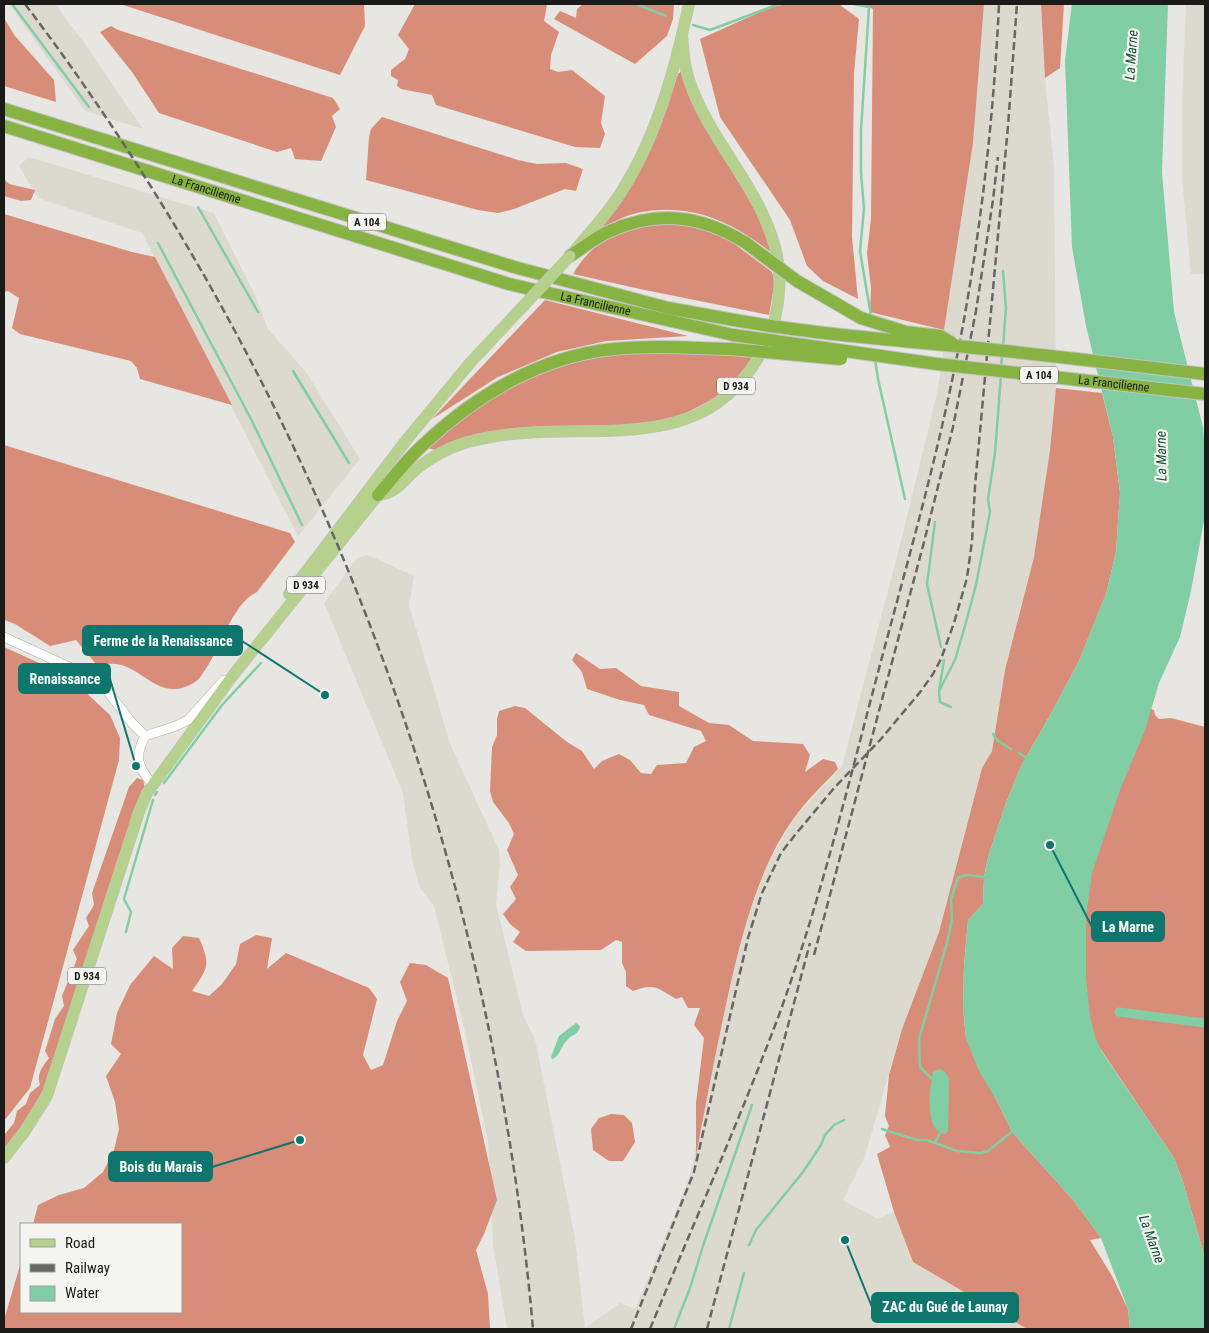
<svg xmlns="http://www.w3.org/2000/svg" width="1209" height="1333" viewBox="0 0 1209 1333" font-family="'Roboto Condensed',sans-serif">
<style>
.built{fill:#dcdacf}
.forest{fill:#d88d79}
.water{fill:#82cea4}
.lines{fill:none;stroke-linecap:round;stroke-linejoin:round}
.stream{stroke:#82cea4;stroke-width:2.5}
.canal{stroke:#82cea4;stroke-width:9}
.minor-casing{stroke:#afaeaa;stroke-width:10}
.major-casing{stroke:#c3c3c3;stroke-width:12}
.highway-casing{stroke:#c3c3c3;stroke-width:14}
.minor{stroke:#fff;stroke-width:9}
.major{stroke:#b6d18d;stroke-width:11}
.highway{stroke:#86b341;stroke-width:12}
.rail{stroke:#666663;stroke-width:2.5;stroke-dasharray:8 4;stroke-linecap:butt}
.major-bridge-casing{stroke:#c3c3c3;stroke-width:12;stroke-linecap:butt}
.highway-bridge-casing{stroke:#c3c3c3;stroke-width:14;stroke-linecap:butt}
.major-bridge{stroke:#b6d18d;stroke-width:11}
.highway-bridge{stroke:#86b341;stroke-width:12}
.labels{text-anchor:middle;dominant-baseline:central;stroke-width:4.5;stroke-linejoin:round;paint-order:stroke}
.shield{fill:#f4f4f0;stroke:#5b5b5a;stroke-width:1}
.shield-label{font-size:11px;font-weight:bold;fill:#1a1a19}
.street-label{font-size:12px;fill:#1a1a19;stroke:#f4f4f0}
.water-label{font-size:14px;font-style:italic;fill:#155034;stroke:#f4f4f0}
.leader{fill:none;stroke:#0f766e;stroke-width:2}
.callout-dot{fill:#0f766e;stroke:#f4f4f0;stroke-width:2}
.callout{fill:#0f766e;stroke:#0f766e;stroke-width:2}
.callout-label{font-size:14px;text-anchor:middle;font-weight:bold;fill:#fff}
</style>
<rect width="100%" height="100%" fill="#e7e6e2"/>
<g class="built">
<path d="M9,4h46l30,40 58,85 -58,-18z"/>
<path d="M984,4h57l4,74 9,89 2,221 -6,62 -16,107 -29,113 -13,81 -10,17 -43,164 -37,97 -37,127 -22,44 35,19 16,-7 19,50 114,67h-520l-14,-85 -5,-102 -23,-110 -31,-126 -14,-18 -8,-28 -9,-67 -79,-190 33,-45 11,-3 46,21 -5,29 41,139 49,106 1,15 -4,39 27,111 12,24 40,199 10,90 35,-25 15,6 51,-122 6,-20 25,-121 19,-85 13,-46 18,-50 27,-47 48,-52 61,-233 33,-136 7,-38 1,-29 29,-187z"/>
<path d="M1186,4h19v270h-14l-9,-95v-77z"/>
<path d="M29,157l185,56 41,82 13,34 38,43 54,87 -62,77 -156,-303 -104,-35 -19,-32z"/>
</g>
<g class="forest">
<path d="M120,4h244l1,22 -25,49z"/>
<path d="M415,4h130l2,1 -3,16 15,11 -8,23 -1,14 8,3 14,-2 33,26 -4,27 4,11 -5,14 -25,-1 -139,-42 -4,-10 -31,-6 -4,-3 1,-6 -7,-4v-6l14,-11 4,-10 -11,-14z"/>
<path d="M583,4h91l-1,15 -6,17 -32,28 -81,-45 6,-8 16,7 1,-9z"/>
<path d="M787,4l53,1 19,14 -5,54 -2,164 6,62 -35,-18 -16,-15 -17,-46 -70,-103 -20,-78 71,-32z"/>
<path d="M863,4h121l-11,139 -29,187 -74,-18 1,-24 -4,-35 4,-34 2,-210z"/>
<path d="M1041,4h23l-4,64 -15,10z"/>
<path d="M4,18l11,18 39,44 2,22 -52,-16z"/>
<path d="M111,26l7,4 215,68 7,11 -8,7 4,11 -15,34 -26,-2 -4,-11 -14,4 -118,-39 -27,-41 -32,-40z"/>
<path d="M681,71l13,37 58,90 20,55c-41,-32 -82,-51 -135,-40 -14,3 -29,12 -42,18l40,-52 15,-28 28,-77z"/>
<path d="M382,117l136,43 19,4 29,-1 17,6 -7,22 -11,-2 -51,20 -16,4 -20,-3 -112,-30 3,-43 2,-8z"/>
<path d="M4,179l5,5 26,6 -4,10 -10,1 -17,-5z"/>
<path d="M4,214l128,38 23,5 77,148 -92,-26 -3,-11 -6,-7 -111,-27 -8,-6 7,-30 -11,-7 -4,1z"/>
<path d="M665,221l41,8 26,13 40,30 3,9 -6,34 -129,-26 -67,-15c22,-38 52,-43 92,-53z"/>
<path d="M545,300l143,36 -82,5 -49,11 -59,25 -66,42z"/>
<path d="M632,353l125,2 -17,20 -23,22 -31,16 -34,10 -48,3 -73,1 -62,11 -34,12 -7,-2 38,-34 45,-28 44,-20 41,-11z"/>
<path d="M1056,388l46,5 11,44 7,56 -4,59 -10,42 -27,67 -26,49 -32,56 -15,37 -18,54 -4,20 -1,27 -15,16 -4,46 -1,42 3,30 46,94 62,69 27,37 -11,2 22,36 16,33 2,20h-103l-114,-67 -19,-50 -17,-58 13,-7 -5,-12 4,-9 -4,-10 4,-41 13,-46 37,-97 43,-164 10,-17 13,-81 29,-113 16,-107z"/>
<path d="M4,445l286,88 5,9 -38,50c-24,10 -37,57 -52,78 -3,4 -5,9 -10,12 -32,20 -47,-8 -73,-17 -8,-2 -18,-1 -26,-1l-20,-24 -26,6 -35,-22 -11,-4z"/>
<path d="M4,647l55,25 24,18 27,25 10,23 -1,22 -89,328 -26,33z"/>
<path d="M576,653l24,16 16,-1 25,18 38,6v14l30,17 20,2 24,16 50,3 7,11 -5,17 18,-13 12,3 3,7c-15,16 -31,31 -44,49 -35,48 -52,116 -65,173 -12,55 -23,110 -33,165v-53l8,-65 -10,-13 6,-17h-12l-6,-11 -6,2c-19,-11 -21,-16 -43,-8l-7,-5v-14l-4,-9v-21l-6,-2 -15,10 -75,1 -13,-9 7,-10 -10,-8 -7,-10 13,-15 -6,-12 8,-12 -11,-25 7,-16 -5,-11 -16,-21 -3,-11 2,-44 5,-12v-16l2,-8 16,-5 10,2 42,34 15,9 12,18 8,-8 17,-7 11,6 11,13 10,1 6,-9 29,-2 8,-16 12,-6 -5,-10 -52,-16 -5,-10 -24,-5 -33,-11 -5,-17 -10,-12z"/>
<path d="M1148,708l6,2 1,5 4,4 12,-1 34,9v531l-22,-76 -9,-24 -87,-129 -6,-123 47,-161z"/>
<path d="M137,778l6,2 2,9 -96,290 -19,35 -26,37v-16l10,-12 3,-12 9,-7 4,-11 10,-8c-4,-11 3,-19 9,-27l-4,-7 10,-32 9,-13 -2,-10 15,-37 -4,-9 16,-24 -3,-8 8,-13 -2,-12 37,-106z"/>
<path d="M256,935l16,3 -5,31 19,-16 83,35 8,11 -14,56 8,15 12,-5 14,-44 10,-20 -7,-19 10,-19 16,2 22,13 49,222 -13,34 -8,16 12,44 2,35h-486v-9l17,-58v50h160v-88h-148l5,-19 21,-10 25,-7 19,-16 11,-22 5,-21 -4,-27 -9,-26 15,-22 -10,-10 6,-31 13,-28 24,-29 19,13 -1,-21 11,-12 16,2c12,27 9,30 -7,53l17,5 13,-12 14,-20 4,-20z"/>
<path d="M611,1114l13,1 8,8 3,19 -12,19h-14l-16,-11 -2,-21 8,-11z"/>
</g>
<g class="water">
<path d="M1072,4h96l-6,168 12,140 29,115 2,23v65l-14,76 -11,46 -21,46 -14,47 -25,60 -28,83 -6,44v60l4,40 5,20 7,15 72,106 9,24 22,76v71h-75l-2,-20 -27,-71 -27,-37 -62,-69 -14,-29 -20,-34 -12,-31 -3,-30 1,-42 4,-46 15,-16 1,-27 4,-20 18,-54 15,-37 32,-56 26,-49 27,-67 10,-42 4,-59 -7,-56 -27,-111 -14,-79 -7,-187z"/>
<path d="M576,1023l4,3c-1,9 -8,8 -13,14 -6,6 -7,17 -15,19l-1,-2 8,-21z"/>
<path d="M939,1069l5,2 5,7 -1,53 -3,3c-22,-3 -15,-47 -12,-62z"/>
</g>
<g class="lines">
<g class="stream">
<path d="M12,4l77,103"/>
<path d="M636,4l30,12"/>
<path d="M853,4l16,3 -8,123v42l3,37 -4,42 11,65"/>
<path d="M693,25l17,5 69,-26"/>
<path d="M198,207l60,105"/>
<path d="M158,243l94,178 50,104"/>
<path d="M1003,347l3,-39 -3,-37"/>
<path d="M875,359l3,20 27,120"/>
<path d="M1001,367l1,-12"/>
<path d="M293,371l56,92"/>
<path d="M935,522l-8,62 14,63"/>
<path d="M944,660l-5,31 1,11 11,5"/>
<path d="M939,691l16,-31 10,-34 11,-41 14,-73 -2,-13 7,-46 6,-78"/>
<path d="M993,734l4,6 14,9"/>
<path d="M1019,753l9,6"/>
<path d="M164,783l58,-78 39,-42"/>
<path d="M155,795l2,-3"/>
<path d="M126,932l5,-20 -7,-13 29,-99"/>
<path d="M933,1080l-13,-13 -1,-28 28,-96 5,-24 -1,-20 7,-21 8,-3 20,2"/>
<path d="M882,1129l35,11h10l30,11 23,2 8,-2 26,-21"/>
<path d="M935,1143l6,-12"/>
<path d="M749,1245l7,-15 47,-58 18,-27 4,-10 9,-10 10,-5"/>
<path d="M674,1329l16,-41 13,-42 49,-141"/>
<path d="M729,1329l15,-56"/>
</g>
<path class="canal" d="M1119,1012l86,11"/>
<defs>
<g id="minor">
<path d="M4,637l74,34 24,13 30,39 13,13"/>
<path d="M152,784c-14,-17 -18,-27 -7,-48l31,-10 12,-6 36,-40"/>
</g>
<g id="major">
<path d="M576,249c16,-19 34,-38 47,-60 35,-56 52,-121 66,-185"/>
<path d="M289,594l119,-156 62,-75"/>
<path d="M4,1158l21,-27 22,-35 92,-284 8,-19 87,-119 144,-179c4,-1 8,-1 12,-3 11,-5 19,-18 29,-25 19,-15 43,-25 67,-29 104,-21 222,27 280,-95 15,-31 18,-72 6,-106 -19,-57 -64,-100 -83,-157 -5,-15 -6,-31 -7,-46"/>
</g>
<g id="highway">
<path d="M4,109l510,158 154,41 66,12"/>
<path id="s1" d="M4,126l505,158 224,51"/>
<path d="M570,256c13,-8 26,-19 40,-25 48,-21 91,-16 136,12"/>
<path d="M378,495c15,-17 29,-36 46,-51 52,-49 117,-88 190,-95 39,-4 78,-1 117,0"/>
</g>
</defs>
<use href="#minor" class="minor-casing"/>
<use href="#major" class="major-casing"/>
<use href="#highway" class="highway-casing"/>
<use href="#minor" class="minor"/>
<use href="#major" class="major"/>
<use href="#highway" class="highway"/>
<g class="rail">
<path d="M25,4c290,383 466,846 508,1325"/>
<path d="M814,955l110,-413 29,-115 23,-116 17,-111 5,-43"/>
<path d="M631,1329l63,-157 54,-234 14,-45 19,-40 14,-18 40,-48 46,-48 40,-48 12,-17 8,-15 13,-36 13,-45 5,-37 3,-55 33,-360 9,-122"/>
<path d="M650,1329c43,-104 89,-208 129,-314 40,-110 68,-225 98,-339 26,-98 54,-195 75,-295 26,-124 41,-250 47,-377"/>
<path d="M707,1329l103,-386"/>
</g>
<defs>
<path id="major-bridge" d="M470,363l100,-107"/>
<g id="highway-bridge">
<path d="M746,243l51,38 64,37 45,14 34,4 12,7"/>
<path d="M734,320c74,13 148,19 222,26 83,8 166,18 249,28"/>
<path id="s2" d="M733,335l204,29 268,30"/>
<path d="M731,349l110,10"/>
</g>
</defs>
<use href="#major-bridge" class="major-bridge-casing"/>
<use href="#highway-bridge" class="highway-bridge-casing"/>
<use href="#major-bridge" class="major-bridge"/>
<use href="#highway-bridge" class="highway-bridge"/>
</g>
<g class="labels">
<g class="shield">
<rect x="348" y="213.5" width="38" height="17" rx="4"/>
<rect x="1020" y="366.5" width="38" height="17" rx="4"/>
<rect x="717" y="377.5" width="38" height="17" rx="4"/>
<rect x="287" y="576.5" width="38" height="17" rx="4"/>
<rect x="68" y="967.5" width="38" height="17" rx="4"/>
</g>
<g class="shield-label">
<text x="367" y="222">A 104</text>
<text x="1039" y="375">A 104</text>
<text x="736" y="386">D 934</text>
<text x="306" y="585">D 934</text>
<text x="87" y="976">D 934</text>
</g>
<g class="street-label">
<text stroke="none"><textPath href="#s1" startOffset="212">La Francilienne</textPath></text>
<text stroke="none"><textPath href="#s1" startOffset="618">La Francilienne</textPath></text>
<text stroke="none"><textPath href="#s2" startOffset="384">La Francilienne</textPath></text>
</g>
<g class="water-label">
<text transform="translate(1131 55) rotate(-86)">La Marne</text>
<text transform="translate(1161 456) rotate(-91)">La Marne</text>
<text transform="translate(1152 1239) rotate(70)">La Marne</text>
</g>
</g>
<path class="leader" d="M325 695L242 641M136 766L110 679M1050 845L1092 927M300 1140L212 1167M845 1240L872 1307"/>
<g class="callout-dot">
<circle cx="325" cy="695" r="5"/>
<circle cx="136" cy="766" r="5"/>
<circle cx="1050" cy="845" r="5"/>
<circle cx="300" cy="1140" r="5"/>
<circle cx="845" cy="1240" r="5"/>
</g>
<g class="callout">
<rect x="83" y="626" width="159" height="29" rx="5"/>
<rect x="19" y="664" width="91" height="29" rx="5"/>
<rect x="1092" y="912" width="72" height="29" rx="5"/>
<rect x="109" y="1152" width="103" height="29" rx="5"/>
<rect x="872" y="1293" width="146" height="29" rx="5"/>
</g>
<g class="callout-label">
<text x="163" y="646">Ferme de la Renaissance</text>
<text x="65" y="684">Renaissance</text>
<text x="1128" y="932">La Marne</text>
<text x="161" y="1172">Bois du Marais</text>
<text x="945" y="1312">ZAC du Gué de Launay</text>
</g>
<rect width="1209" height="1333" fill="none" stroke="#1a1a19" stroke-width="10"/>
<rect x="20" y="1223" width="162" height="90" fill="#f4f4f0" stroke="#9d9d9a"/>
<rect x="30" y="1239" width="25" height="8" fill="#b6d18d" stroke="#9d9d9a"/>
<text x="65" y="1248" font-size="15" fill="#1a1a19">Road</text>
<rect x="30" y="1264" width="25" height="8" fill="#666663" stroke="#9d9d9a"/>
<text x="65" y="1273" font-size="15" fill="#1a1a19">Railway</text>
<rect x="30" y="1286" width="25" height="15" fill="#82cea4" stroke="#9d9d9a"/>
<text x="65" y="1298" font-size="15" fill="#1a1a19">Water</text>
</svg>
